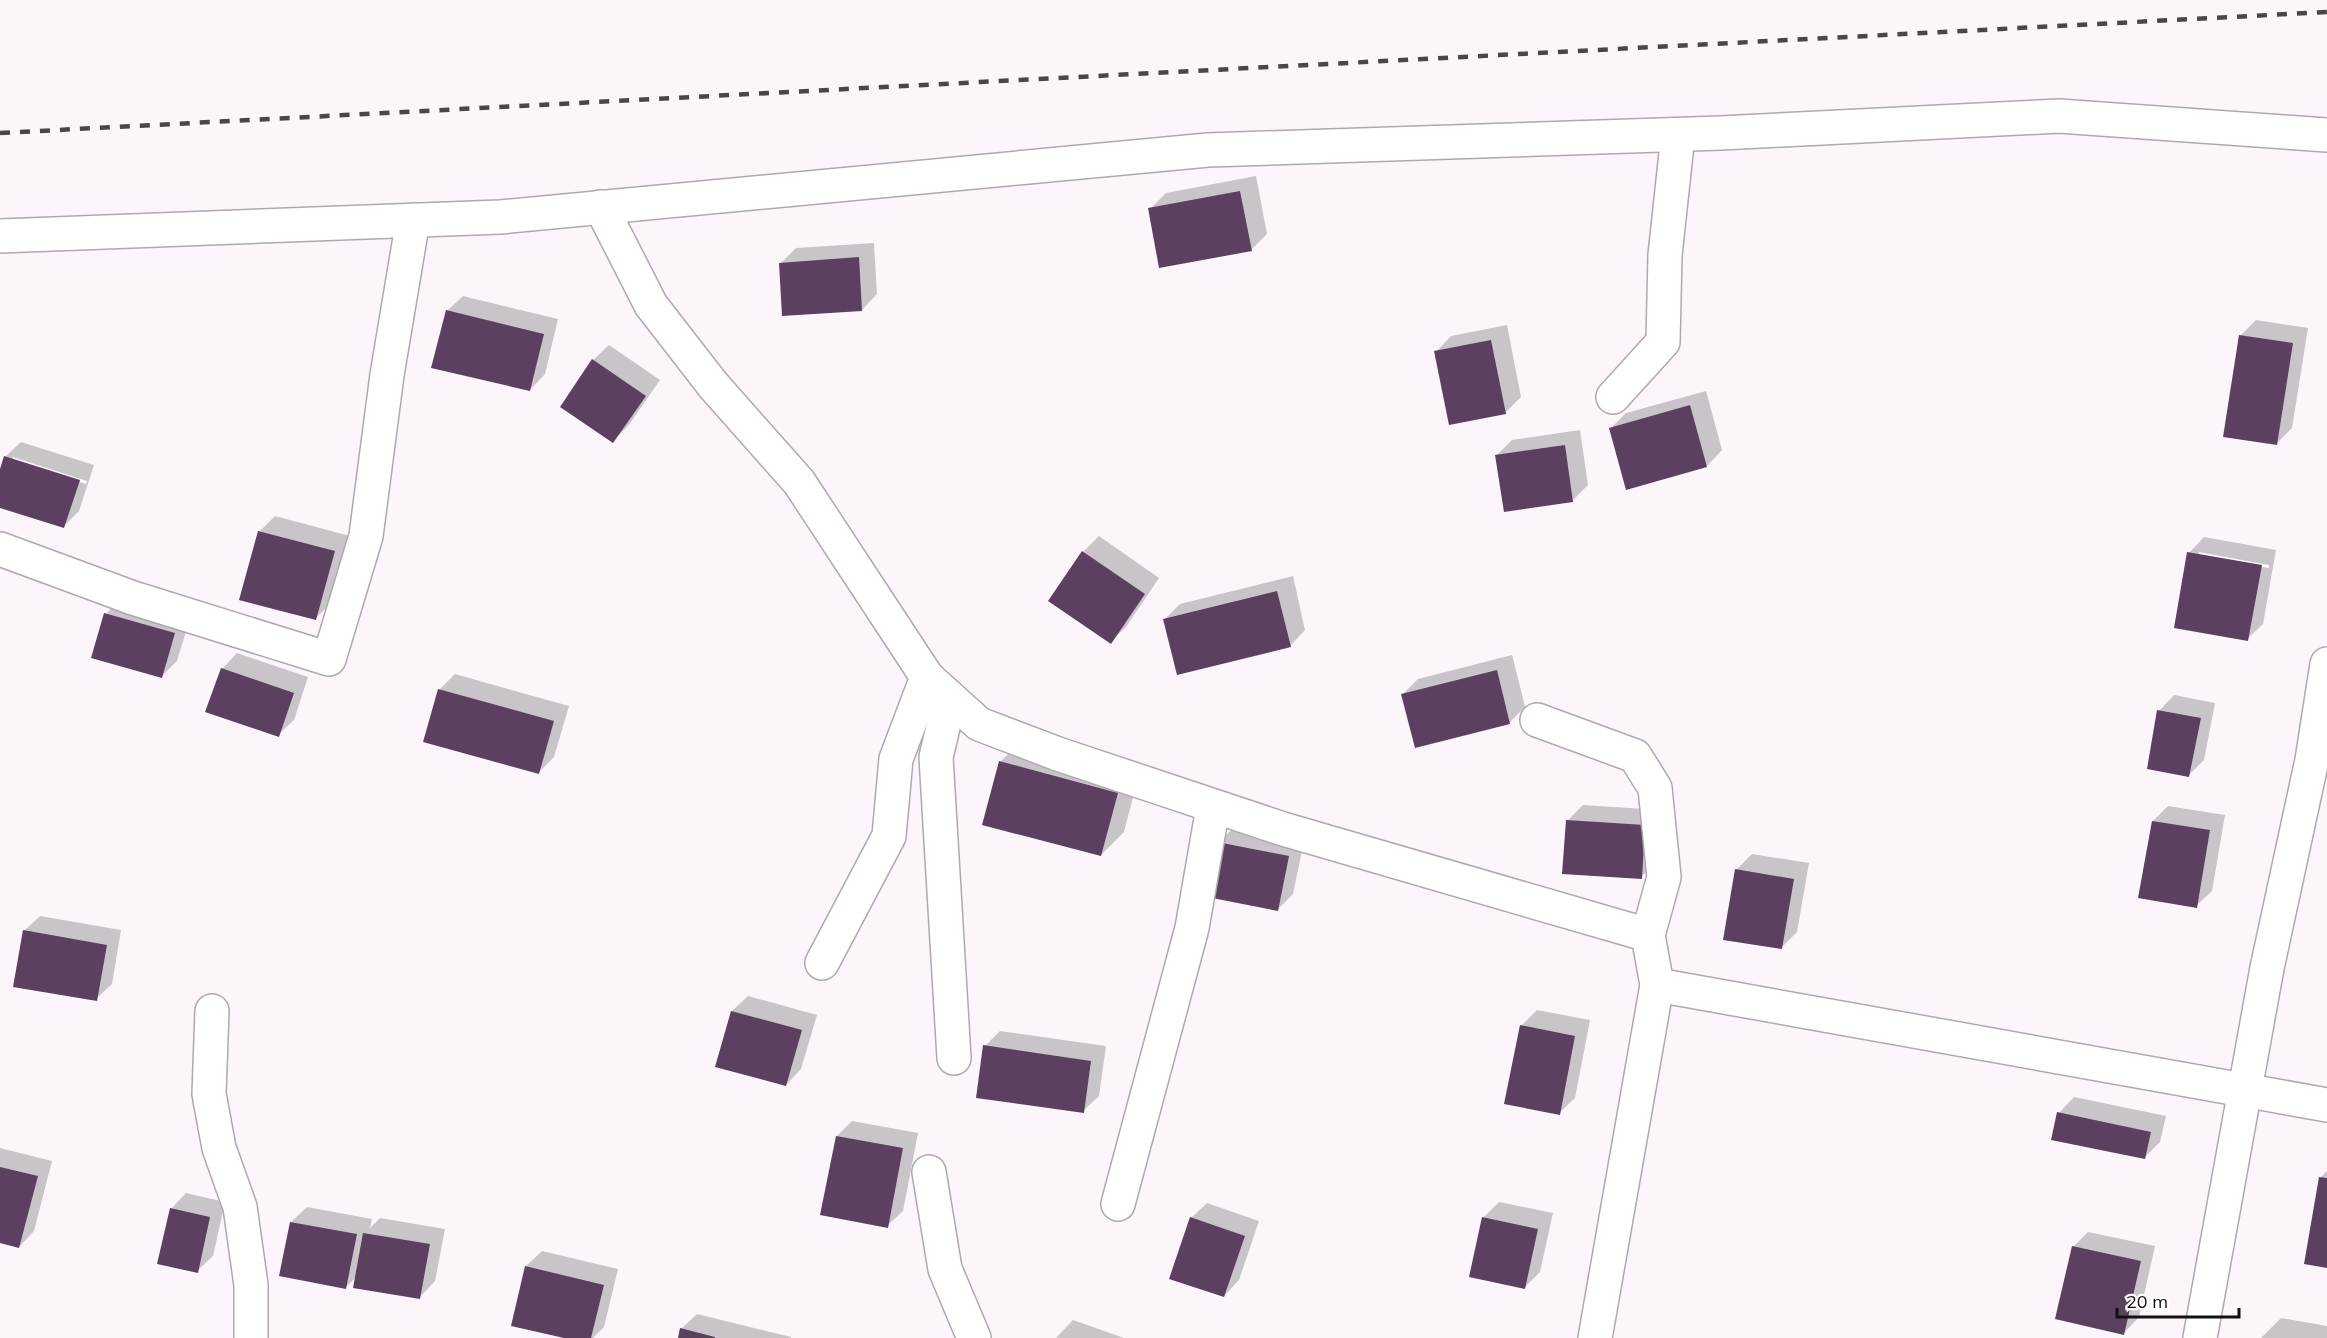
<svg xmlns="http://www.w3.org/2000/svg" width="2327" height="1338" viewBox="0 0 2327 1338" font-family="Mulish,sans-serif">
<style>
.shadow{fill:#0003;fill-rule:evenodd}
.building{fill:#5c405f}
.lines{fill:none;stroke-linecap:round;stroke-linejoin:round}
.minor-casing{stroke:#afa8af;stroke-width:36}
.minor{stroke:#fff;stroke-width:33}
.rail{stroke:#494649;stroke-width:4.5;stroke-dasharray:10 10;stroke-linecap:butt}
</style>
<rect width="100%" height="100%" fill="#fcf5fc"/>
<g class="shadow">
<path d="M1256,176l11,58 -16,16 -101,-41 16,-16z"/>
<path d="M874,243l3,51 -15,16 -81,-47 15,-15z"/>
<path d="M463,296l95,23 -13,55 -15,16 -83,-79z"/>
<path d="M2256,320l52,8 -16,100 -15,15 -37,-107z"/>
<path d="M1507,325l14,72 -16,16 -69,-61 15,-16z"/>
<path d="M609,345l51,35 -32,46 -15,15 -20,-81z"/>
<path d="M1706,391l16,59 -15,16 -96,-38 15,-15z"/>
<path d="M1580,430l8,55 -16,16 -75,-46 15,-15z"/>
<path d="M21,442l73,23 -15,46 -15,15 -64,-20v-32l5,-17zM13,457l74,24 -1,3 -73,-23z"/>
<path d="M275,516l75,20 -19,67 -16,16 -74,-20 19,-68z"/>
<path d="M1099,536l60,42 -33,49 -16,15 -60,-41 33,-49z"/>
<path d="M2204,537l72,13 -13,74 -16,15 -58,-86zM2199,552l70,13v3l-70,-12z"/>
<path d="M1293,576l12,54 -15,16 -125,-27 15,-15z"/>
<path d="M121,598l69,20 -13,43 -16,16 -68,-20 13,-43z"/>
<path d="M237,653l71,24 -14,43 -16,15 -56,-66z"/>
<path d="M1512,655l13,52 -16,16 -106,-29 15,-15z"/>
<path d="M455,674l114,32 -15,51 -15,15 -100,-82z"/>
<path d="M2174,695l41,8 -11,57 -15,15 -30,-64z"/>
<path d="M1023,739l117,31 -16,62 -23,23 -101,-93z"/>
<path d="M1583,805l77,5 -4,52 -15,15 -74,-56z"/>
<path d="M2168,806l57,9 -13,76 -16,15 -43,-85z"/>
<path d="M1234,827l70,14 -11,53 -15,15 -59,-66z"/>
<path d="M1752,854l57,9 -12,69 -16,16 -45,-78z"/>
<path d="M40,916l81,14 -9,54 -16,15 -72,-68z"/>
<path d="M748,996l69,19 -16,54 -15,16 -54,-74z"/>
<path d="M1537,1010l53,10 -15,78 -16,15 -38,-87z"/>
<path d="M1000,1031l106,15 -7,50 -16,15 -98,-65z"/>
<path d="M2074,1097l92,19 -6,26 -15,15 -86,-44z"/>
<path d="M852,1121l66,12 -15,78 -16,15 -50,-90z"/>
<path d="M0,1148l52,13 -18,70 -15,16 -19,-5z"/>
<path d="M2327,1171v96l-6,-90z"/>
<path d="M186,1193l39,9 -12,54 -16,15 -26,-62z"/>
<path d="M1499,1202l54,11 -13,59 -15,15 -41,-70z"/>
<path d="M1207,1203l52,18 -20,59 -15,16 -33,-78z"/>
<path d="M307,1207l65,12 -2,9 10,-10 65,11 -10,52 -15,16 -63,-21 -11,11 -55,-65z"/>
<path d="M2088,1232l67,14 -16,71 -15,16 -51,-86z"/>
<path d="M542,1251l76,18 -14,58 -11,11h-22l-58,-13 13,-59z"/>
<path d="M697,1314l94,23v1h-112l2,-9z"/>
<path d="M2281,1318l46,8v12h-66z"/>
<path d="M1073,1320l51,18h-68z"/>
</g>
<g class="building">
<path d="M1240,191l12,60 -93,17 -11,-60z"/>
<path d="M859,257l3,54 -80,5 -3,-53z"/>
<path d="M446,310l98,24 -14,57 -99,-23z"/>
<path d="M2239,335l54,8 -16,102 -54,-8z"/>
<path d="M1491,340l15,74 -57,11 -15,-74z"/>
<path d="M592,359l54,37 -33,47 -53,-36z"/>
<path d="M1690,405l17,62 -81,23 -17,-62z"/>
<path d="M1565,445l8,57 -69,10 -9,-57z"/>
<path d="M4,456l76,24 -16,48 -64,-20v-39z"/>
<path d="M258,531l77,20 -19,69 -77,-20z"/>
<path d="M1082,551l63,43 -34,50 -63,-43z"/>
<path d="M2187,552l75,13 -14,76 -74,-13z"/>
<path d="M1277,591l14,56 -114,28 -14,-56z"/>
<path d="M104,613l71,20 -13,45 -71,-20z"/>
<path d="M221,668l73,25 -15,44 -74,-25z"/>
<path d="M1497,670l13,54 -95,24 -14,-54z"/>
<path d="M438,689l116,32 -15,53 -116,-32z"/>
<path d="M2157,710l44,8 -12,59 -42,-8z"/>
<path d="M999,761l119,32 -17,63 -119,-31z"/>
<path d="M1566,820l79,5 -3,54 -80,-5z"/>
<path d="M2152,821l58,9 -13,78 -59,-10z"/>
<path d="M1217,842l72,14 -11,55 -71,-14z"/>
<path d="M1735,869l59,10 -12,70 -59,-9z"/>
<path d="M23,930l84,15 -10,56 -84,-14z"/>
<path d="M731,1011l71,19 -16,56 -71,-19z"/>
<path d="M1520,1025l55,11 -15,79 -56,-11z"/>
<path d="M983,1045l108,16 -7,52 -108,-15z"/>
<path d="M2057,1112l94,20 -6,27 -94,-19z"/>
<path d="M836,1136l67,12 -15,80 -68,-13z"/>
<path d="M0,1167l38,9 -19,72 -19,-5z"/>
<path d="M2319,1177l8,1v90l-23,-4z"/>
<path d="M170,1208l40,9 -12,56 -41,-9z"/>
<path d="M1190,1217l55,19 -21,61 -55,-18z"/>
<path d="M1482,1217l56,12 -13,60 -56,-12z"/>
<path d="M290,1222l67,12 -11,55 -67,-13z"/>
<path d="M363,1233l67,11 -10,55 -67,-11z"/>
<path d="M2072,1246l69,15 -17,74 -69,-16z"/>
<path d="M525,1266l79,19 -13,53h-27l-53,-12z"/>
<path d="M680,1328l35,9v1h-37z"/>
</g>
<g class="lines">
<defs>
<g id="minor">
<path d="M601,207l50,98 62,80 86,97 128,195 52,47 79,30 225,75 365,106 9,50 -62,353"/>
<path d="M0,236l500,-19 708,-67 513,-17 338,-17 268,19"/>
<path d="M1613,397l50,-55 2,-87 13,-120"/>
<path d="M0,549l133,49 196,61 37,-123 21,-161 26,-155"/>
<path d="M950,698l-14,59 18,301"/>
<path d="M1537,720l98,36 20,32 9,89 -16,58"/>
<path d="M822,963l67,-127 7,-77 31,-82"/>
<path d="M1657,985l670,120"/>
<path d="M212,1011l-3,83 10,54 21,59 11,78v53"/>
<path d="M929,1172l16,97 29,69"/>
<path d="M1118,1204l74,-276 21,-121"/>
<path d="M2200,1338l67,-370 45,-208 15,-96"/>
</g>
</defs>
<use href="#minor" class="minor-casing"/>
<use href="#minor" class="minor"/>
<path class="rail" d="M0,133l2327,-121"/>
</g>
<path d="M2117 1308v9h122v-9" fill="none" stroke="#121012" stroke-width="3"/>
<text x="2126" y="1308" font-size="18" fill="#121012" stroke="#ffffff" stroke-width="4.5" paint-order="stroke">20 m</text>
</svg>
